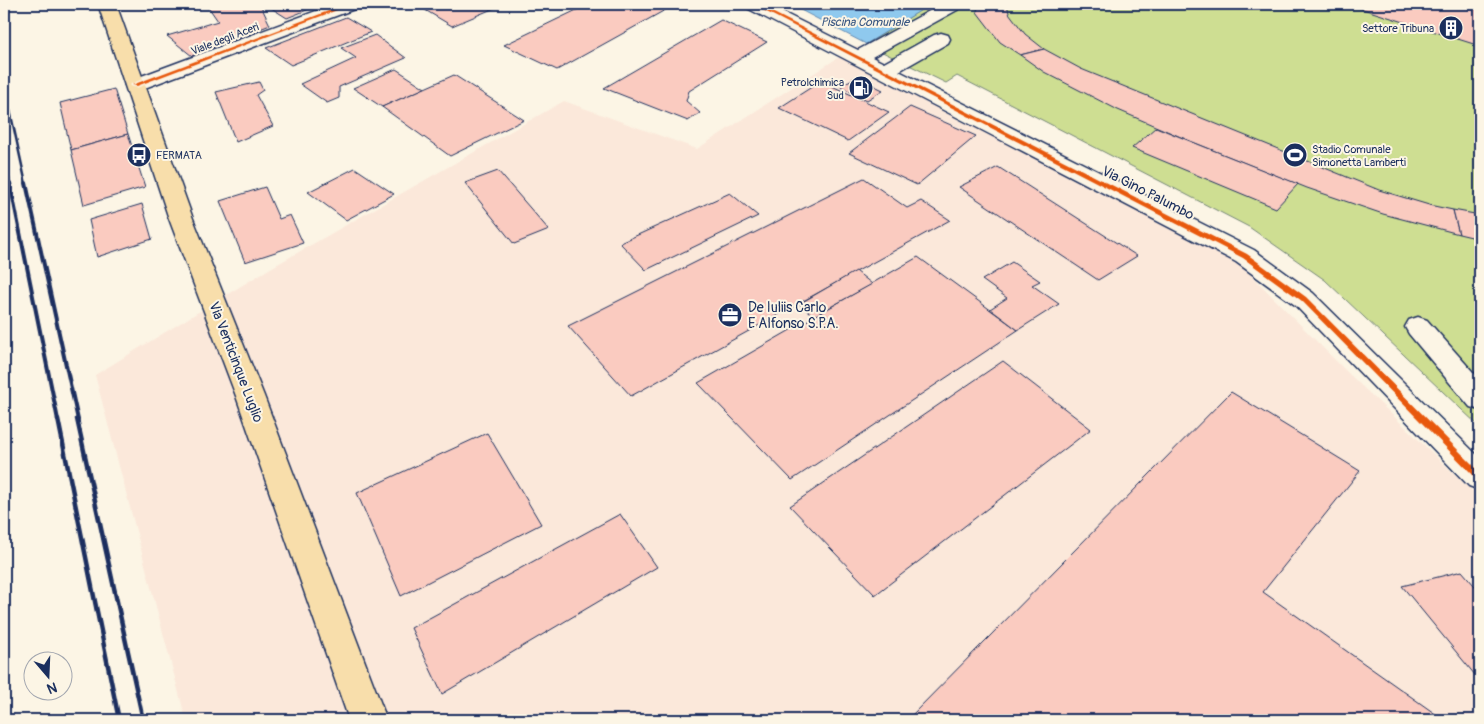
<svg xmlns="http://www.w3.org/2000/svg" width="1484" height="724" viewBox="0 0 1484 724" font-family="Pangolin,sans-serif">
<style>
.built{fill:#fbe8da}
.green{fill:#cede92;stroke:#748678}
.water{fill:#8fc9ee;stroke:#618bb4}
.building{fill:#facbc0;stroke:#1b2f5e}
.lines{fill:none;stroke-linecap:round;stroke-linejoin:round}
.minor-casing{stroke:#1b2f5e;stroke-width:3}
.major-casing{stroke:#1b2f5e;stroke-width:3}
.minor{fill:#fcf5e5;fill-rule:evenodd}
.major{fill:#f8deab;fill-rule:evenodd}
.rail-far2{stroke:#1b2f5e;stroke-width:2.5}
.rail-far1{stroke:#1b2f5e;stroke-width:4}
.rail{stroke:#1b2f5e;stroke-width:4.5}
.cycleway-casing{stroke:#fcf5e5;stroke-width:3}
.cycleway{fill:#e8590c;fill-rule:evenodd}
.labels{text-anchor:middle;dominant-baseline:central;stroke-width:4;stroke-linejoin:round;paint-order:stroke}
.far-poi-label{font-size:11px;fill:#1b2f5e;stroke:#fcf5e5;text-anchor:end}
.far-street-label{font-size:11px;fill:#1b2f5e;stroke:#fcf5e5}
.far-water-label{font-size:12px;font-style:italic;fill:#385682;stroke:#fcf5e5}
.street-label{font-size:14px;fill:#1b2f5e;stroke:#fcf5e5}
.poi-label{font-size:14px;fill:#1b2f5e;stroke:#fcf5e5;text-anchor:start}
</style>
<rect width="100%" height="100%" fill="#fcf5e5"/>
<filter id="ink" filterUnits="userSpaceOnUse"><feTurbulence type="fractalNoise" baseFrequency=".02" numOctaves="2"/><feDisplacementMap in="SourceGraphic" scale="10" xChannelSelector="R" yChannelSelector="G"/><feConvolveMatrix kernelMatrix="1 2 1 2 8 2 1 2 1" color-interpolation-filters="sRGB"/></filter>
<g filter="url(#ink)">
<path class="built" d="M856,46l387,221 104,105 133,126v222h-1294l-91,-345 174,-106 295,-168 133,48z"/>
<path class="green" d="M931,4h549v423l-155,-147 -76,-53 -292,-151 -11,7 -80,-39z"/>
<path class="water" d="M789,4h142l-65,40z"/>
<g class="building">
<path d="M213,4h47l10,21 -78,31 -25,-20 51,-15 -11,-16z"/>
<path d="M265,4h57l-35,14z"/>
<path d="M415,4h89l-52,22z"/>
<path d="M589,4h87l-119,66 -53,-25z"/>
<path d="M978,4h29l2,9 16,21 19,15 -24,6 -20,-13 -23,-30z"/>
<path d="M1347,4h117l16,5v37z"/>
<path d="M346,17l25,15 -80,33 -25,-17z"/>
<path d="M721,20l46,22 -78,49 -3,10 14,12 -12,8 -84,-33z"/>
<path d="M375,35l31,23 -67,29v11l-12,5 -27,-19 56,-26 -15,-10z"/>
<path d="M1044,49l37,20 298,121 50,15 24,5 6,24 -76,-20 -76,-26 -117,-47 -72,-31 -74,-38 -24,-17z"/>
<path d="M396,69l29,19 -43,19 -29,-19z"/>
<path d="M454,75l70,45 -74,36 -68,-49z"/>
<path d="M856,77l27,13 -16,10 -27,-14z"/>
<path d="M821,81l68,31 -41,29 -69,-33z"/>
<path d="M259,82l4,8 -7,5 17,31 -37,16 -20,-50z"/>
<path d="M114,89l14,45 -57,16 -11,-47z"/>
<path d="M910,107l66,29 -59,49 -68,-32z"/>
<path d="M1156,127l34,14 108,43 -22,24 -144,-60z"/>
<path d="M128,134l17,53 -61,18 -13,-55z"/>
<path d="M998,167l139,89 -39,24 -139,-93z"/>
<path d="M355,168l39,26 -48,26 -38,-28z"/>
<path d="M498,171l51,59 -35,14 -49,-61z"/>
<path d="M864,178l43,30 14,-7 29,19 -319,176 -63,-70z"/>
<path d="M265,187l14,32 11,-4 13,28 -58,19 -25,-61z"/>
<path d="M730,193l28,23 -112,54 -26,-27z"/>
<path d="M142,204l10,35 -55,18 -8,-37z"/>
<path d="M1453,210l27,5v24l-21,-5z"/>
<path d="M918,257l100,73 -226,150 -94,-97z"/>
<path d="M1012,262l28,19 -8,4 27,19 -41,26 -28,-21 17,-11 -25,-18z"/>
<path d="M856,271l16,13 -58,32 -15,-12z"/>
<path d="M1003,361l88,68 -216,166 -85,-89z"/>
<path d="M1231,392l129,79 -97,121 181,128h-537z"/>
<path d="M487,433l54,91 -140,72 -44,-103z"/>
<path d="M620,514l37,53 -215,127 -31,-66z"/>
<path d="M1462,571l18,21v89l-78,-95z"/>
</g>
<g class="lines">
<defs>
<g id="minor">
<path d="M335,4h25l-3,4 -215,81 -7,2 -7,-2 -3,-4 3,-4z"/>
<path d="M744,4h22l92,46 84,-46h19l-2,5 -87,48 12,6 50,-28 7,-2 7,2 2,4 -2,4 -49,28 355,179 59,43 167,165v32l-11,-4 -174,-181 -59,-43 -489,-254z"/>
<path d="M1418,317l9,3 53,60v30l-10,-3 -61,-73 -4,-7 4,-7z"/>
</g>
<path id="major" d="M98,4h18l76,212 72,180 123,324h-38l-113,-324 -68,-180z"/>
</defs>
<use href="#minor" class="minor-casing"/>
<use href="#major" class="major-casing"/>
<use href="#minor" class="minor"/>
<use href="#major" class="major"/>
<g class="rail-far2">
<path d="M4,83l22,101"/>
<path d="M4,152l6,32"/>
</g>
<g class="rail-far1">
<path d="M10,183l48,237"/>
<path d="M26,183l52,237"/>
</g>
<g class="rail">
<path d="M58,419l61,301"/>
<path d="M77,419l66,301"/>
</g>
<defs>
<g id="cycleway">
<path d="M347,4h6l-216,82 -5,-1z"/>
<path d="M751,4h5l491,250 59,43 174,175v8l-3,-1 -175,-178 -59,-43z"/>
</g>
</defs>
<use href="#cycleway" class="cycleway-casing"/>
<use href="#cycleway" class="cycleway"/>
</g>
</g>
<defs>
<symbol id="building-disc" viewBox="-11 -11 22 22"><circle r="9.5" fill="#1b2f5e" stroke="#fcf5e5"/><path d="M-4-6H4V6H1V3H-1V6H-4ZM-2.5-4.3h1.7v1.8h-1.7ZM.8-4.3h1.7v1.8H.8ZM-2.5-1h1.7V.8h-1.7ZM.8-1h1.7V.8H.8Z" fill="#fff"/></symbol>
<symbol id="fuel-disc" viewBox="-11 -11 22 22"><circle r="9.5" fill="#1b2f5e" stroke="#fcf5e5"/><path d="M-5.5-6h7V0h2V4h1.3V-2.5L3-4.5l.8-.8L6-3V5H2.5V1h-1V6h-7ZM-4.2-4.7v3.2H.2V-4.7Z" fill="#fff"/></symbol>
<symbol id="bus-disc" viewBox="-11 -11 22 22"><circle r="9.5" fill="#1b2f5e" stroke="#fcf5e5"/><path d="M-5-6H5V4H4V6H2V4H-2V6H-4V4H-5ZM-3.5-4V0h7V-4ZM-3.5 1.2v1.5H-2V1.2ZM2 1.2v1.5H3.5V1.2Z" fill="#fff"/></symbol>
<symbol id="stadium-disc" viewBox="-11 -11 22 22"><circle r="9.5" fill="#1b2f5e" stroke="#fcf5e5"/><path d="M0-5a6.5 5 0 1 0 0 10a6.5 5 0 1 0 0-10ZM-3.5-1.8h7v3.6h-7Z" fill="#fff"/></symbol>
<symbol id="office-disc" viewBox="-11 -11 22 22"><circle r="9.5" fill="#1b2f5e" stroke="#fcf5e5"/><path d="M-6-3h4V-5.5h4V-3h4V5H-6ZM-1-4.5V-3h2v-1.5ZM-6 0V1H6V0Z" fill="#fff"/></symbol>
</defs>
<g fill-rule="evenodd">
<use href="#building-disc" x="1437" y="14" width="28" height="28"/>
<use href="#fuel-disc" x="847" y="74" width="28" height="28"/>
<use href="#bus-disc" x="125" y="141" width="28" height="28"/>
<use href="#stadium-disc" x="1281" y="141" width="28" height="28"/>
<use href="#office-disc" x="716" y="301" width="28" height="28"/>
</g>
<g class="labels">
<g class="far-poi-label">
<text x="1434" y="28">Settore Tribuna</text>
<text x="844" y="82">Petrolchimica<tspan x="844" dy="13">Sud</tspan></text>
<text x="1312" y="149" text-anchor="start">Stadio Comunale<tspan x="1312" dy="13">Simonetta Lamberti</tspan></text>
<text x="156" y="155" text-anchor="start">FERMATA</text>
</g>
<g class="far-street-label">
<text transform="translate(225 39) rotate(-21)">Viale degli Aceri</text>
</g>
<g class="far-water-label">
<text x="865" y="22">Piscina Comunale</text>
</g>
<g class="street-label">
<text transform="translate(1148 193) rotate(27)">Via Gino Palumbo</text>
<text transform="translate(236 362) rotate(69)">Via Venticinque Luglio</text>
</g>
<g class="poi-label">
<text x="748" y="307">De Iuliis Carlo<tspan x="748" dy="16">E Alfonso S.P.A.</tspan></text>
</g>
</g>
<rect width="1484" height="724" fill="none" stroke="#fcf5e5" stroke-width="20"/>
<rect x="10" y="10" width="1464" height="704" fill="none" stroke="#1b2f5e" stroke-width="2" filter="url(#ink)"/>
<g transform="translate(48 676) rotate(161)"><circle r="24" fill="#fcf5e5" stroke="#a2a6af"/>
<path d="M0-4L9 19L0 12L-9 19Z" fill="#1b2f5e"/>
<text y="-8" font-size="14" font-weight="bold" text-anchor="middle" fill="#1b2f5e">N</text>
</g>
</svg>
